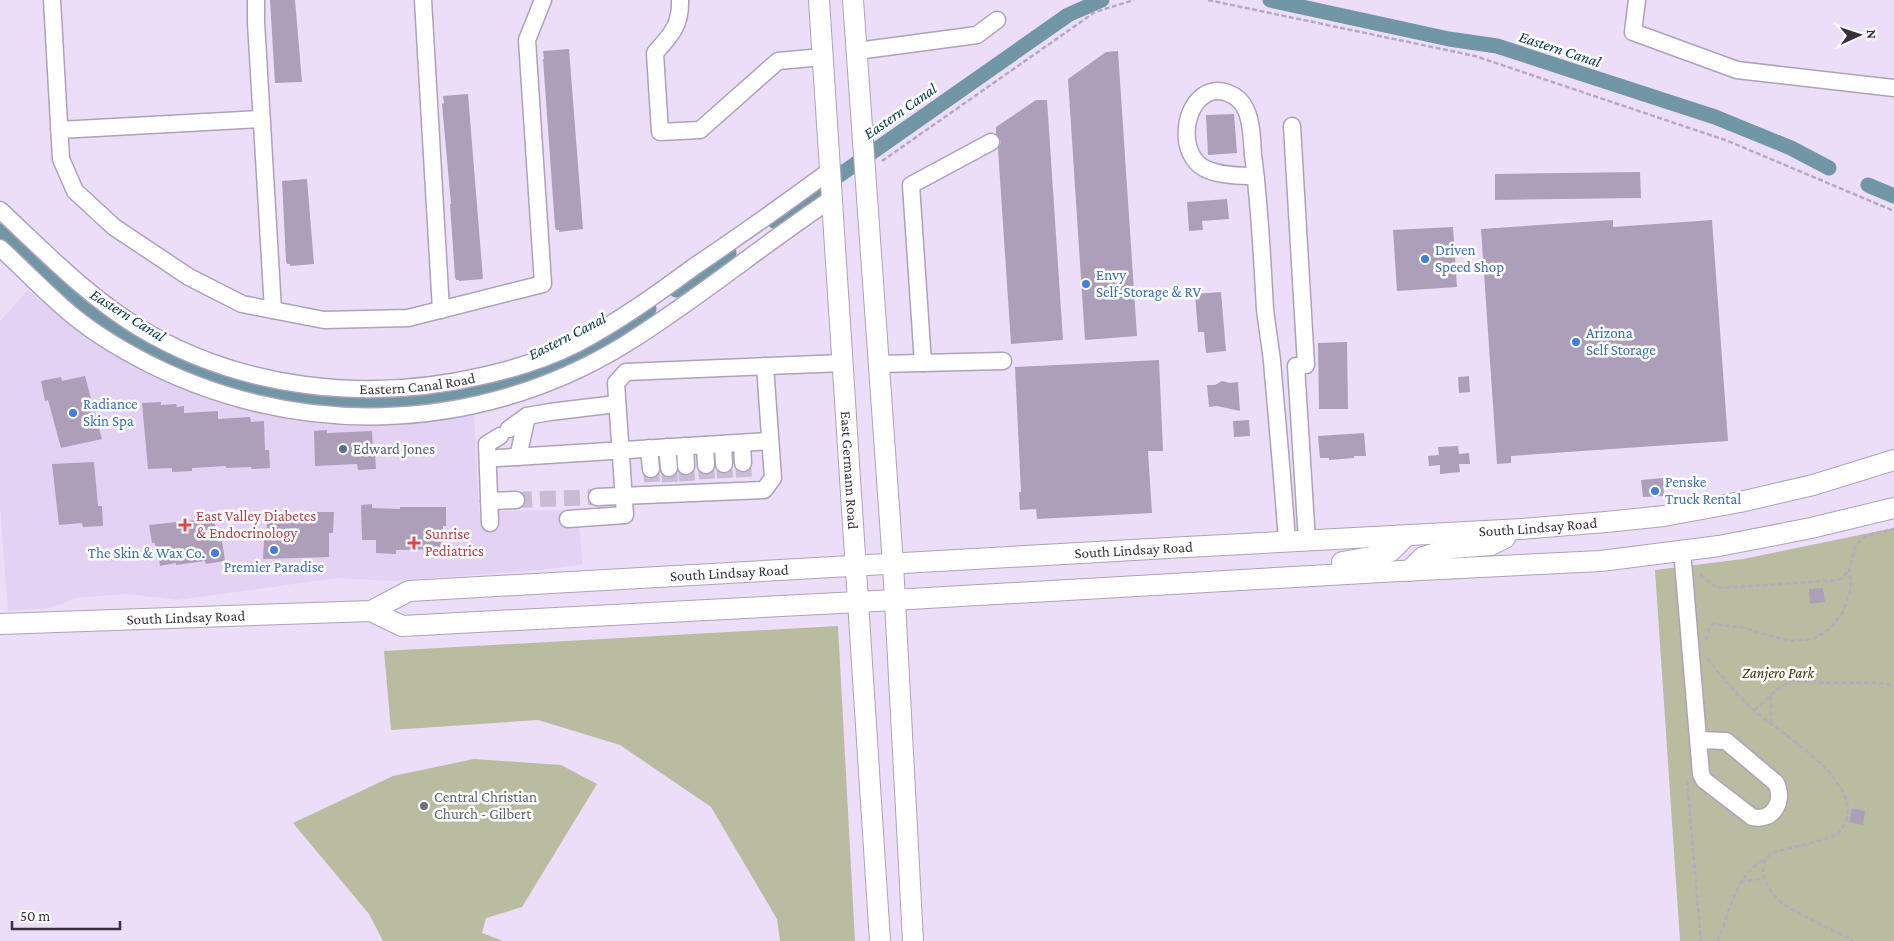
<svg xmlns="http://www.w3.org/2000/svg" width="1894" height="941" viewBox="0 0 1894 941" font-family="'Crimson Pro',serif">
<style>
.built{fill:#e3d2f3}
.green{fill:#babca0}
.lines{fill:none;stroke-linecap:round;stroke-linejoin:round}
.canal{stroke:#7197a6;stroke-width:15}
.building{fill:#ad9fb9}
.minor-tunnel{stroke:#c8bbd3;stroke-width:16;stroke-dasharray:16 8;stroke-linecap:butt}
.minor-casing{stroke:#aea1ba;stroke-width:19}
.major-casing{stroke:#aea1ba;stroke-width:22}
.path{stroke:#b6aac0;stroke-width:2.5;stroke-dasharray:5 2.5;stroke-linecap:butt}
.minor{stroke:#fff;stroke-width:16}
.major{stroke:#fff;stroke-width:20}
.shop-dot{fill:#3f7fe0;stroke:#fff;stroke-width:2}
.service-dot{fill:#5c6f8a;stroke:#fff;stroke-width:2}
.health-dot{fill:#e0444e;stroke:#fff;stroke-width:2}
.worship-dot{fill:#6b7280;stroke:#fff;stroke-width:2}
.labels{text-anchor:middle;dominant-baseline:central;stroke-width:5;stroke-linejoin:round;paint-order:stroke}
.shop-label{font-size:15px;fill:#366cbe;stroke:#fff;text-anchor:start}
.street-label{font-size:15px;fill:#37313c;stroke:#fff}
.service-label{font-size:15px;fill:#4e5e75;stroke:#fff;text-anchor:start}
.health-label{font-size:15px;fill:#be3a42;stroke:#fff;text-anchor:start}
.park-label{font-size:15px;font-style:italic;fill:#35360a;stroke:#fff}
.worship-label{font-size:15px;fill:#5b616d;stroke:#fff;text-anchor:start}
.water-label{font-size:16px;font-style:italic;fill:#00384a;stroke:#fff}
</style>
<rect width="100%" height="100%" fill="#ecdef9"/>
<path class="built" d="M28,290l45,37 35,24 32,18 77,33 31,9 75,12 49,2 44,-2 58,-8 5,96 98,-1 6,54 -41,6 -150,11 -55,-3 -159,22 -51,-6 -51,4 -25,10 -43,3 -8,-105v-185z"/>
<g class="green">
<path d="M1894,528v413h-214l-25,-371 88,-11z"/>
<path d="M838,626l17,315h-75l-3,-22 -66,-112 -91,-62 -82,-25 -147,10 -7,-79z"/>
<path d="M474,759l87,6 36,19 -75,123 -36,11 -4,15 21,8h-120l-14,-27 -76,-91 100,-47z"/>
</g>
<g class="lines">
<g class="canal">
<path d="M1270,0l179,39 48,7 218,71 76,31 38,20"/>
<path d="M1868,185l26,11"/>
<path d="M774,221l294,-206 34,-15"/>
<path d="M0,231l81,76 66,44 65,27 57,14 83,12 64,-5 59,-10 63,-16 71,-36 40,-28"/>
<path d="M676,290l53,-37"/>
</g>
</g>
<g class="building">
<path d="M270,0h25l7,82 -27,1z"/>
<path d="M569,49l14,180 -24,3v-2h-3l-1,-3 -12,-168h1l-1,-8z"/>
<path d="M1118,51l19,285 -52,4 -17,-261 38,-27z"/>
<path d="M468,94l15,185 -24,2v-1h-3l-1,-3 -5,-73h1l-9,-100 2,-1 -1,-7z"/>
<path d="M1036,100h11l16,240 -52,4 -13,-195 3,-7 -5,-8v-7z"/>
<path d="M1234,114l3,39 -29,2 -2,-40z"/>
<path d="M1640,172l1,26 -146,2v-26z"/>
<path d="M307,179l7,85 -24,2v-2h-3l-1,-3 -4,-80z"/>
<path d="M1227,199l2,20 -27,2 1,9 -14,1 -2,-29z"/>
<path d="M1613,220v7l99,-7 16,221 -217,15v7l-14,1 -16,-235z"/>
<path d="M1453,227l4,60 -60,4 -4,-61z"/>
<path d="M1221,292l5,59 -20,2 -2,-21h-6l-3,-38z"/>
<path d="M1347,342l1,67h-29l-1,-66z"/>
<path d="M1159,360l4,91h-15l4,62 -115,6 -1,-10 -16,1 -1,-18h2l-6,-125z"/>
<path d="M85,376l17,63 -41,9 -13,-48 -3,1 -4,-20 20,-4 1,4z"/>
<path d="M1469,376l1,16 -11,1 -1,-16z"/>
<path d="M1222,381l8,2 8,-1 2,29 -23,-5 -8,1 -2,-22h8z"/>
<path d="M161,402v3l15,-1 1,3 7,-1v7l34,-2v8l32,-2 1,5 13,-1 1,29h4l1,18 -18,1 -1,-2 -25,1v-2l-34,2v3l-20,1v-4l-24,1 -6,-66z"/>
<path d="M1249,420l1,16 -16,1 -1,-16z"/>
<path d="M327,430v3l45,-2 1,20h2l1,18 -18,1 -1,-6 -42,2 -1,-35z"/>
<path d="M1364,433l2,23h-12v2l-25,2v-2h-9l-2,-22z"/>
<path d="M1458,446l1,8 10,-1 1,11h-11l1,8 -20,2v-9l-11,1 -1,-10 11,-1 -1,-8z"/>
<path d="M94,462l4,44h4l1,20 -20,1 -1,-4 -23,2 -7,-61z"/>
<path d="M1663,478l1,18 -21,1 -2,-17z"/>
<path d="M372,504v4l28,1v-2h46v19h-3v16h-2v7l-45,1v4l-20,-1v-13h-14l-1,-35z"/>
<path d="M314,512h20l-1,21h-4v24l-66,2 1,-19h2l1,-16h2v-8l16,1v-2l29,1z"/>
<path d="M214,518l4,24 4,-1 3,20 -19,3 -1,-3 -29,4v-2l-16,3 -1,-8 -2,1 -2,-16h-3l-3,-18z"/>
<path d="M1823,588l2,14 -15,2 -1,-15z"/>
<path d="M1852,808l13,3 -2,14 -14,-3z"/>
</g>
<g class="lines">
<g class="minor-tunnel">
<path d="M743,463l1,14"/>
<path d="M724,464l1,14"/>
<path d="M706,465l1,14"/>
<path d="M686,466l1,15"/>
<path d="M669,468l1,14"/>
<path d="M651,469l1,13"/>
<path d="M516,500l81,-3"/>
</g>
<defs>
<g id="minor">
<path d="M52,0l9,159 14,32 39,36 75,50 53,27 82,16 84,-2 135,-34 -16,-244 16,-40"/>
<path d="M256,0v22l17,288"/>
<path d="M423,0l18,310"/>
<path d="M680,0c1,25 -9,35 -25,53l5,79 40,-2 78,-69 45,-4"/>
<path d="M1637,0l-4,32 104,38 157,18"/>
<path d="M857,51l120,-16 20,-15"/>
<path d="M1292,126l14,239 -10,1 11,175"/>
<path d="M59,130l202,-11"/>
<path d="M1256,177c-16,-2 -38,-1 -52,-9 -24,-13 -22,-57 -1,-72 15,-11 36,-2 43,14 6,13 6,31 7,45 7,51 9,102 12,154 2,17 5,35 7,52 5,60 11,120 15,181"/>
<path id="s1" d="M0,210c44,41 86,85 138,117 102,62 228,76 344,49 32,-7 64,-17 94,-32 42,-22 81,-50 119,-78 46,-31 91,-63 136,-96"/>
<path d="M0,248c19,17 36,35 55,52 23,22 53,42 81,57 153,83 339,79 488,-12 73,-45 138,-100 209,-147"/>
<path d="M923,363l-12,-178 80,-43"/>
<path d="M879,364l124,-3"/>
<path d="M509,429l18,-13 23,-4 66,-8"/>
<path d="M742,443l1,20"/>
<path d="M723,444l1,20"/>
<path d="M705,445l1,20"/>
<path d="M685,446l1,20"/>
<path d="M667,447l2,21"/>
<path d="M649,448l2,21"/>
<path d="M518,457l9,-41"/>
<path d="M498,458l272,-17"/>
<path d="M597,497l167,-7 9,-12 -8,-112"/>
<path d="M489,501l27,-1"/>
<path d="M568,519l57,-4 -9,-132 10,-11 217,-9"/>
<path d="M490,523l-3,-79 13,-8"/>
<path d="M1682,552l2,21 17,201 3,6 48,37c21,5 33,-16 24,-34l-50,-42 -27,-1"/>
</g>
<g id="major">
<path id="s2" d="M819,0l61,941"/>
<path d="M853,0l40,564 20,377"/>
<path d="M1342,562l35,-6 14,-5 15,-15"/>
<path d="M1409,571l14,-14 10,-3 19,-6 39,-3 14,-7"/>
<path d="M371,611l31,15 456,-24 523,-30 220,-11 118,-15 92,-18 83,-20"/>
<path id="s3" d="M0,624l371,-13 38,-20 777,-44 336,-18 84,-7 58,-6 76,-14 73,-17 81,-25"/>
</g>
</defs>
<use href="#minor" class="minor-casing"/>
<use href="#major" class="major-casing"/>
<g class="path">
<path d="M1208,0l267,56 253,85 166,70"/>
<path d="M882,161l213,-149 39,-12"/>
<path d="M1700,574l13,11 8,3 118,-8 10,-9"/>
<path d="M1706,640l4,-14 3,-2 31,4 45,13 24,-2 17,-10 13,-17 7,-20 1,-11 -2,-10 7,-26 7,-7 9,-4 22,-5"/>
<path d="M1707,658c14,17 27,34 43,49 27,25 111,71 96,114 -2,4 -5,10 -9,13 -8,6 -50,14 -62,18 -3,2 -8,4 -9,7 -10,17 8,40 22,48 21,13 44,22 65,34"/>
<path d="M1771,696v28"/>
<path d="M1754,710l26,-23 11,-6 36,2h50l17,2"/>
<path d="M1687,781l14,160"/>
<path d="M1740,882l24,-4"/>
<path d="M1718,941c12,-30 17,-66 48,-83"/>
</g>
<use href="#minor" class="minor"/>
<use href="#major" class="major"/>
</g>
<g class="shop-dot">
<circle cx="1425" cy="259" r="5"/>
<circle cx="1086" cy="284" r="5"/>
<circle cx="1576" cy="342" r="5"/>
<circle cx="73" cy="413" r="5"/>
<circle cx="1655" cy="491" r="5"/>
<circle cx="274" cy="550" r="5"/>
<circle cx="215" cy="553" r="5"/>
</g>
<circle class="service-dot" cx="343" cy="449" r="5"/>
<g class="health-dot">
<path d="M182.5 517.5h5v5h5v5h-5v5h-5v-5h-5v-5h5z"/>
<path d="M411.5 535.5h5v5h5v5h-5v5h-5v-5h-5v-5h5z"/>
</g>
<circle class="worship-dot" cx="424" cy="806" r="5"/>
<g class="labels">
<g class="shop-label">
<text x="1435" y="250">Driven<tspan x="1435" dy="17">Speed Shop</tspan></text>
<text x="1096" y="275">Envy<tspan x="1096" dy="17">Self-Storage &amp; RV</tspan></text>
<text x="1586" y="333">Arizona<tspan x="1586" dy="17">Self Storage</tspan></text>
<text x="83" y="404">Radiance<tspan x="83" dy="17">Skin Spa</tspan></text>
<text x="1665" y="482">Penske<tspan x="1665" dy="17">Truck Rental</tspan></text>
<text x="205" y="553" text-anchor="end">The Skin &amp; Wax Co.</text>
<text x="274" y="567" text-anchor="middle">Premier Paradise</text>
</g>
<g class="street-label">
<text stroke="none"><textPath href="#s1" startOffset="472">Eastern Canal Road</textPath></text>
<text stroke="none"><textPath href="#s2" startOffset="471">East Germann Road</textPath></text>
<text stroke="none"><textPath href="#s3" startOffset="1545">South Lindsay Road</textPath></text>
<text stroke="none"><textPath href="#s3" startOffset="1140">South Lindsay Road</textPath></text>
<text stroke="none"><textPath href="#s3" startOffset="735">South Lindsay Road</textPath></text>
<text stroke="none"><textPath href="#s3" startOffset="186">South Lindsay Road</textPath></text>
</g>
<g class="service-label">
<text x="353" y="449">Edward Jones</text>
</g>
<g class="health-label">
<text x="196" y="516">East Valley Diabetes<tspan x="196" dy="17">&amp; Endocrinology</tspan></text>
<text x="425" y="534">Sunrise<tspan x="425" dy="17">Pediatrics</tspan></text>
</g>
<g class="park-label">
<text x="1778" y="673">Zanjero Park</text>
</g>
<g class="worship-label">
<text x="434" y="797">Central Christian<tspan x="434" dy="17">Church - Gilbert</tspan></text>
</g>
<g class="water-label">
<text transform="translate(1560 49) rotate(18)">Eastern Canal</text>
<text transform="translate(900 111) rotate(-35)">Eastern Canal</text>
<text transform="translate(128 315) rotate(32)">Eastern Canal</text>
<text transform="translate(567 336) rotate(-27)">Eastern Canal</text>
</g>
</g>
<g transform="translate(1859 35) rotate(87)" stroke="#ffffff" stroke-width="4" paint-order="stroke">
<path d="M0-4L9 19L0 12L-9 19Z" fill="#37313c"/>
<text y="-8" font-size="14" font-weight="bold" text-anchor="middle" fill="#37313c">N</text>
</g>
<path d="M12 921v8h108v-8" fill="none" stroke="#37313c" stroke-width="2.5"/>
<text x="20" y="921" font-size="15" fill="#37313c" stroke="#ffffff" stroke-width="4" paint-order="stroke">50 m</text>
</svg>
